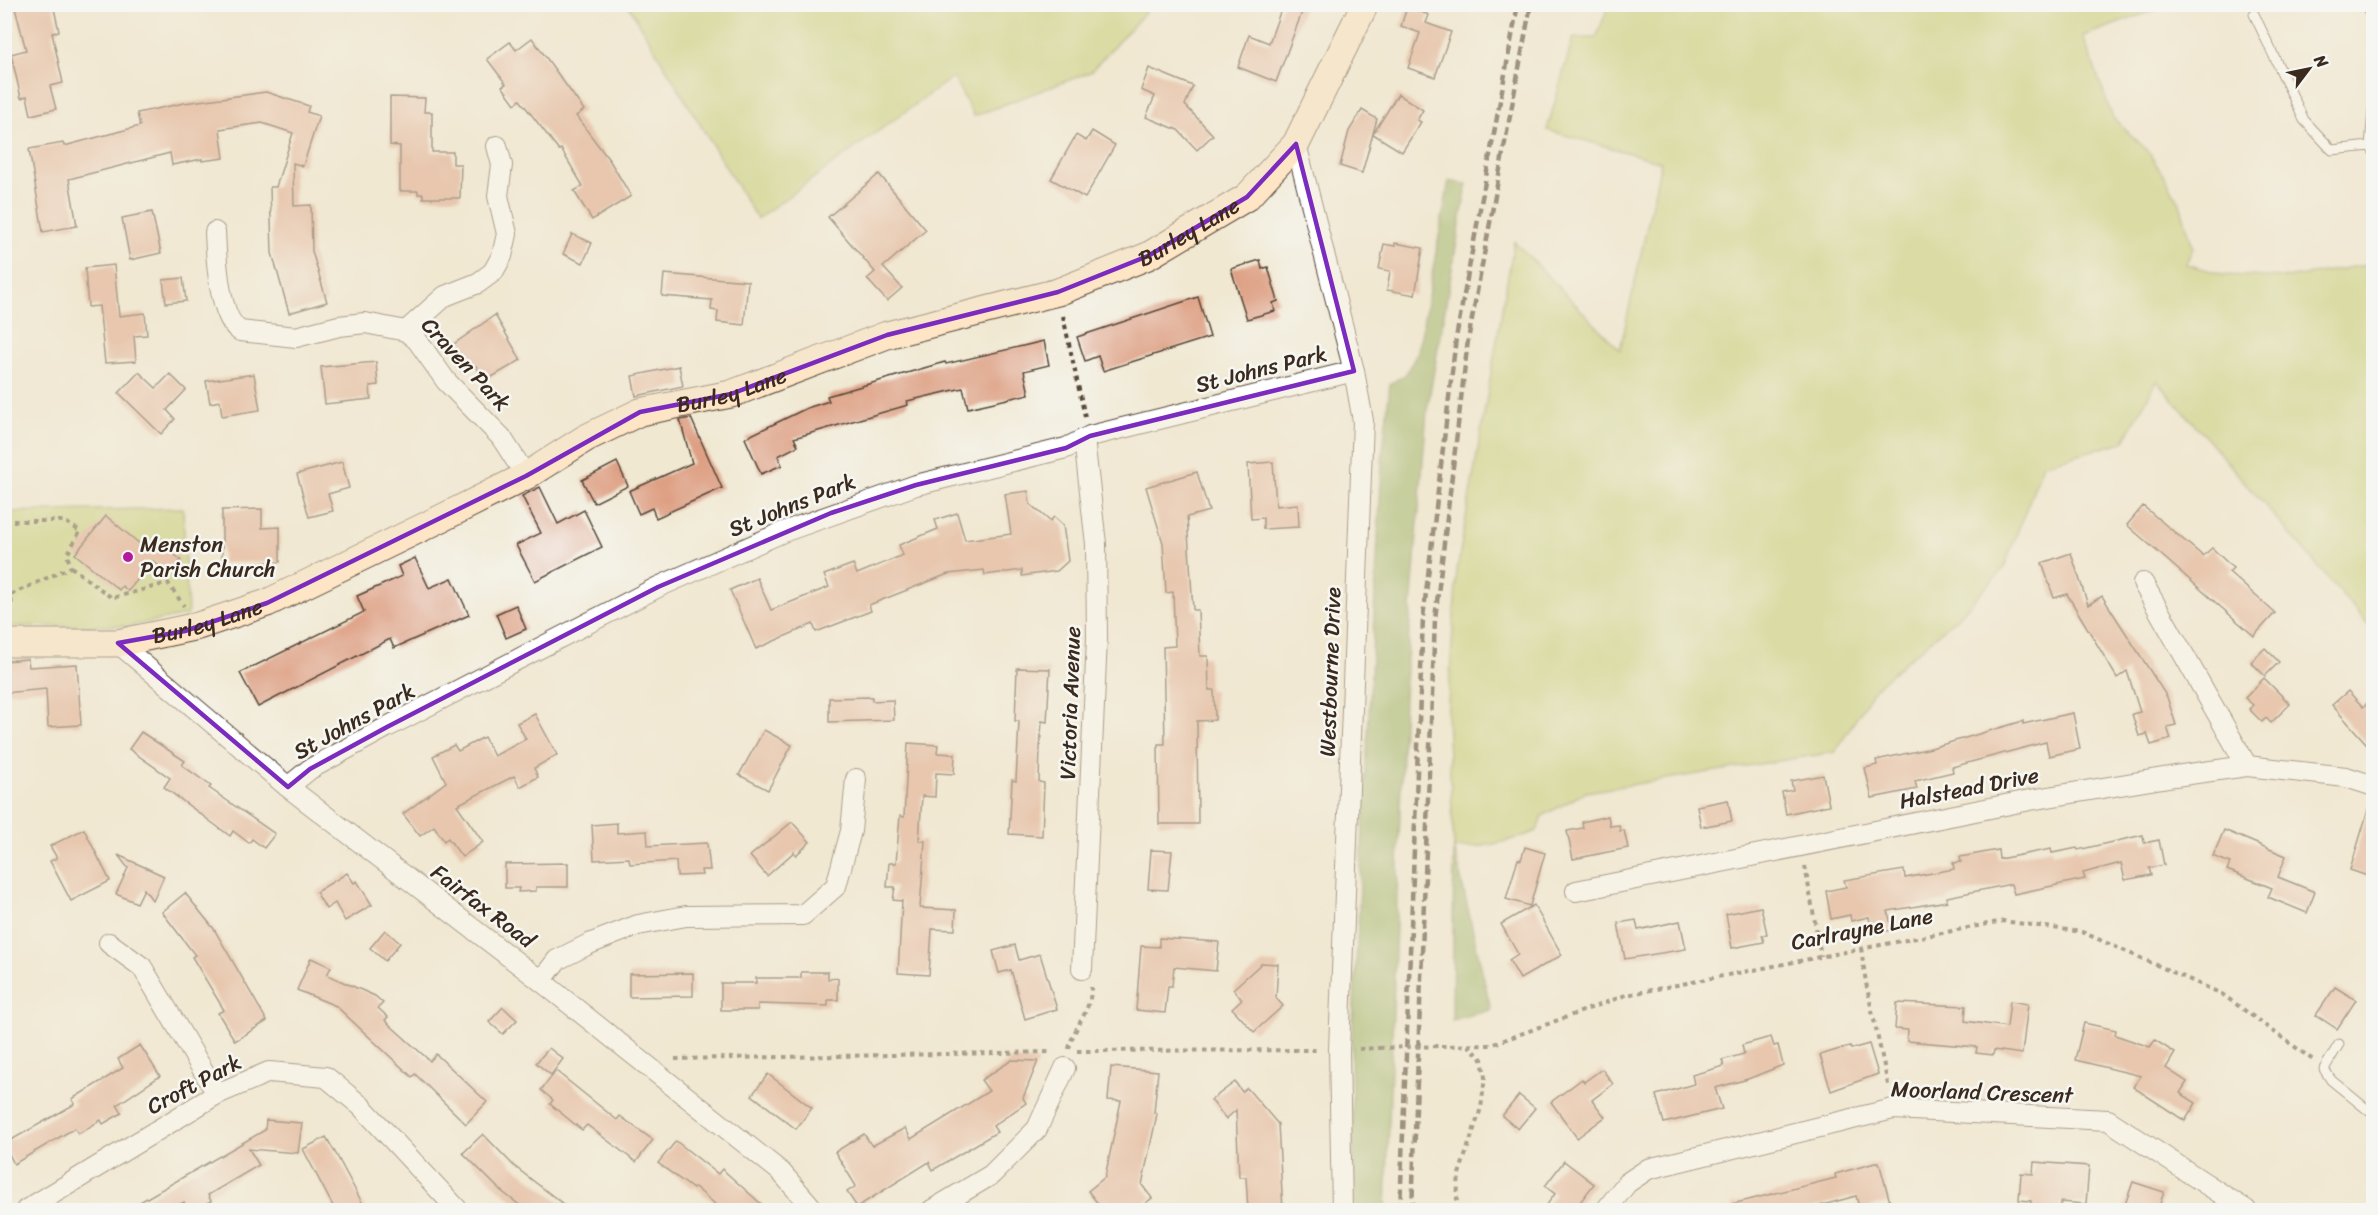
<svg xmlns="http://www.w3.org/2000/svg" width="2378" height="1215" viewBox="0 0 2378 1215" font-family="Sriracha,sans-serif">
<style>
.green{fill:#c0ce70;stroke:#7e7c47;stroke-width:1.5}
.forest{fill:#98b162;stroke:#6a6e40;stroke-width:1.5}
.building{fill:#dea084}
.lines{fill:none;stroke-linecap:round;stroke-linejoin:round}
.lane-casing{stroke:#564639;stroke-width:11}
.street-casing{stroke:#564639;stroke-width:22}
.secondary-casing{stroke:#564639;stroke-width:29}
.path{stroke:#564639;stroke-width:4;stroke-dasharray:4.5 4.5;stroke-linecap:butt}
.lane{stroke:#fff;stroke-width:9}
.street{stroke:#fff;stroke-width:20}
.secondary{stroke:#fde5c5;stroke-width:27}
.rail{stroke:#3b2a1e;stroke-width:4.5;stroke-dasharray:9 4.5;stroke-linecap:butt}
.path-bridge{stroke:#564639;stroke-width:4;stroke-dasharray:4.5 4.5;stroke-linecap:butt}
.marked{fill:none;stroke:#7b2cbf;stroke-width:4.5;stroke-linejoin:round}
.poi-dot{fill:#b5179e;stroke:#f6f6f2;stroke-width:2}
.labels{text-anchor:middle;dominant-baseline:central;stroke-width:5;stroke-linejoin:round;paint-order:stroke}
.street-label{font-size:22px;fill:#3b2a1e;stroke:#f6f6f2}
.poi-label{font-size:22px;fill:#3b2a1e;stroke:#f6f6f2;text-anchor:start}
</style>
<rect width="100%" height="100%" fill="#f6f6f2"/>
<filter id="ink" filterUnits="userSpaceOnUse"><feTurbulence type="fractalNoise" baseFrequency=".0167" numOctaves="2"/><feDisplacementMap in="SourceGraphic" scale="12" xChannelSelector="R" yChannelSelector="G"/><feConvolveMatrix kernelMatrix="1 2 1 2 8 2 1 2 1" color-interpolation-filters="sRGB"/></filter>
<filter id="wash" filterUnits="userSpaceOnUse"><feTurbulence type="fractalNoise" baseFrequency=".008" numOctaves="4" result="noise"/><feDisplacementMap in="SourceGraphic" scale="24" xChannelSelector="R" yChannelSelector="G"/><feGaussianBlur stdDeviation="1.35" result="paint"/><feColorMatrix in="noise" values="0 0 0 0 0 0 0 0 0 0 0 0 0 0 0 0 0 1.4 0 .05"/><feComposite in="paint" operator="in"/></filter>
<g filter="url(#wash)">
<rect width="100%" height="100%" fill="#f0e8d1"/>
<g class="green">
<path d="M628,5h524l-62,67 -116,44 -21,-39 -196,142z"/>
<path d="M1609,5h560l-86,31 30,82 35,33 31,50 14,46 -7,17 39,11 61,3 87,-14v366l-216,-249 -34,61 -80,22 -39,104 -45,48 -83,71 -41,65 -249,40 -44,24 -5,15c-28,11 -53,17 -83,17l-7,-130 10,-148 57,-329 106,109 41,-188 -114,-32 26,-92h23z"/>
<path d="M183,508l5,107 -59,11h-124l-1,-114z"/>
</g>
<g class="forest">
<path d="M1449,181l18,3 -40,226 -23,286 -18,514h-31l-4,-148 31,-601 8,-77 15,-9 13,-23z"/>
<path d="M1454,848l37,162 -39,10z"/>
</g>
<g id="blocks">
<g class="building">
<path d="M14,4h39l6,27 -7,2 11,50 -13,3 6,23 -25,6 -4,-19 -6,2 -10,-44 15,-4z"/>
<path d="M1283,4h22l-29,78 -38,-15 11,-32 20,8z"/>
<path d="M1407,7l22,8 -3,8 25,9 -16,45 -27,-9 12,-35 -19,-7z"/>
<path d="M532,38l52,72 -8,6 34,45 21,35 -39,24 -18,-29 9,-5 -22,-37 -2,1 -39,-50 -5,4 -13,-18 4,-2 -19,-25 23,-17 6,8z"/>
<path d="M1149,68l44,18 -8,19 28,30 -16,15 -19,-20 -32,-13 9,-21 -14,-6z"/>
<path d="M266,92l43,14 -2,6 12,4 -16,50 -10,-3 1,43 17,-1 1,46 15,51 -38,11 -17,-60 -2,-66h6l17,-54 -31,-10 -42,6 4,29 -22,3v-2l-30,6 -2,-12 -101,26 8,47 -34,6 -14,-83 34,-6 1,3 76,-20 -3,-13 47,-10z"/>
<path d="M1398,94l25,16 -6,10 4,2 -19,30 -29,-18z"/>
<path d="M390,97l35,1 -1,14h8v40h21v12h8l-1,34h-37v-4h-5v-3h-18v-45l-10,-1z"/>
<path d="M1362,110l15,9 -15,54 -22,-7 9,-35z"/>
<path d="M1092,131l23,14 -30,53 -34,-19 25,-44 10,6z"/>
<path d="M879,174l47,56 -43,37 19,21 -15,13 -20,-22 8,-7 -47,-55z"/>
<path d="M152,212l9,41 -31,7 -8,-42z"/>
<path d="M572,234l20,9 -9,20 -20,-9z"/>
<path d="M1395,243l28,5 -8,47 -28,-5 3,-19 -11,-2 5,-25 11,2z"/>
<path d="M1260,260l2,9 6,-2 10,34 -5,2 2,8 -28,8 -16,-50z"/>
<path d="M114,265l5,51 26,-3 2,22 -13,1 2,25 -31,2 -6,-57 -11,1 -3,-39z"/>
<path d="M664,274l84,7 -4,44 -27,-3 1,-11 -7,-1 1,-10 -50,-4z"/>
<path d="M183,278l3,23 -20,2 -3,-23z"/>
<path d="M1198,297l12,40 -107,34 -5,-15 -13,5 -8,-24z"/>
<path d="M495,315l26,45 -36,21 -9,-15 -10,5 -15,-25z"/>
<path d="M1044,341l5,24 -25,6 5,23 -61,14 -5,-20 -56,13 1,4 -114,33 4,8 -20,10 4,9 -21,9 -16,-36 62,-30 22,-7 -2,-5 118,-34 1,2z"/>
<path d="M376,362l2,23 -8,1 1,13 -46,5 -4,-37z"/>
<path d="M679,366l4,20 -47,10 -4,-20z"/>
<path d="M139,372l17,16 14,-14 16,16 -19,20 8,9 -14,15 -42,-41z"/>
<path d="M254,374l6,36 -38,6 -2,-15 -10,2 -4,-22z"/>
<path d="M691,418l31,70 -66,30 -4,-10 -13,6 -10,-23 63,-28 -12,-43z"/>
<path d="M342,462l7,26 -21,6 5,17 -24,6 -12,-43z"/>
<path d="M617,462l11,24 -34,17 -12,-23z"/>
<path d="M1273,462l3,44 22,-2 1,23 -36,2v-11l-12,1 -3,-55z"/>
<path d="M1197,472l12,39 -22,6 6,93h5l2,46h8l1,34h5l1,30 -18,1 1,103h-39l-1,-80h7l-2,-97 12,-1 -2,-54 -7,1 -3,-50 -17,-56z"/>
<path d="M540,487l18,37 26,-14 18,37 -67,34 -19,-36 25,-12 -19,-37z"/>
<path d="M1028,491l2,13 20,17 4,-4 9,8 5,36 -11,10 -35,5v-6l-37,5 -1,-5 -36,4 -79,31 2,6 -55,21 -3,-8 -57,25 -26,-59 27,-12 14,32 58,-23 -5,-12 29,-11 4,10 46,-19 -4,-10 39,-16 -3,-9 22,-7 8,27 46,-6 -6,-40z"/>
<path d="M2143,506l60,50 9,-8 21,20 -4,4 46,41 -21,23 -127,-111z"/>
<path d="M262,509v19l18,-1v35l-58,1v-53z"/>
<path d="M106,516l39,32 9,-10 27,22 -12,14 -16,-13 -25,30 -6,-5 -3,4 -44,-36z"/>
<path d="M2071,553l17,52 14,-9 65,101 9,28 -9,2 4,12 -20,6 -4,-11 -8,2 -7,-22 8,-2 -13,-41 -10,7 -50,-84 -13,4 -12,-35z"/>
<path d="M415,558l14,30 23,-10 17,37 -75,33 -4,-9 -132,68 -18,-34 124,-61 -7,-16 45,-20 -4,-10z"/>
<path d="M516,605l10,24 -20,9 -10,-24z"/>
<path d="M2265,648l14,14 -14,14 -14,-14z"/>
<path d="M28,659l1,8 48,-3 4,61 -33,2 -2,-38 -42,4v-32z"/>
<path d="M1017,668l33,1 -3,53 -5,-1 -2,27 -1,34 5,1 -2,53 -33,-2 3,-54 4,1 3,-60h-4z"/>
<path d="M2264,678l26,26 -19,19 -5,-5 -4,4 -13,-13 4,-4 -8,-7z"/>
<path d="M2348,691l15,16 10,-10v54l-41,-46z"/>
<path d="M872,697v4l21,-1 1,20 -65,2v-24z"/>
<path d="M2073,713l7,36 -31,7 -3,-14 -94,25 1,5 -38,9 2,8 -45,9 -7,-30 12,-3 -1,-5 55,-12 92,-27v3z"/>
<path d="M535,714l22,41 -23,13 4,9 -18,10 -6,-11 -57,29 26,37 -21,15 -14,-19 -4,3 -10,-15 -14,10 -17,-22 43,-32 -13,-26 21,-11 4,6 26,-14 10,19 32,-17 -9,-16z"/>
<path d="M764,730l28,15 -24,45 -29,-15z"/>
<path d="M141,732l44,29 -3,4 29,21 -2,2 66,46 -11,14 -12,-9 -3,4 -16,-12 -3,5 -66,-49 6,-9 -41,-29z"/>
<path d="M908,743l30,2 -1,8 18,1 -1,20 -18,-1 -1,24 -13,-1 -3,45h6l-5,67 36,2 -1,20 -23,-1 -3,46 -31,-2 4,-72 -9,-1 2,-13h-8l2,-24h7l4,-47 4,1z"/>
<path d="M1823,775l6,30 -43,9 -4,-22 11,-2 -2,-9z"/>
<path d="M1728,800l4,21 -31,6 -4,-21z"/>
<path d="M2369,807h4v71l-23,-8z"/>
<path d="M1608,816l2,10 9,-1 1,6 4,-1 4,18 -55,11 -6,-28 16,-3 -1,-6z"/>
<path d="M792,822l18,20 -14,13 -2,-3 -27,24 -17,-20z"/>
<path d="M617,823v10l30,-2 1,15 59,-3 3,27h-9l1,5 -25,1 -1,-15 -46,3 -1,-6 -35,2 -2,-35z"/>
<path d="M84,829l26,52 -39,20 -21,-40 7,-3 -7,-12z"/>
<path d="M2224,830l62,26 -8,21 37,15 -8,21 -39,-16 4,-9 -45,-18 3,-7 -17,-7z"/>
<path d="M2143,835l1,8 15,-3 5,25 -15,3 2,7 -26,5 -4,-17 -38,10 2,6 -71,15 -3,-10 -64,13v4l-59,10 4,19 -20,4 -3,-17 -18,4 -1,-6 -19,4 -5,-28 20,-4 -2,-7 60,-10 1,8 49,-9 -1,-6 8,-1 -1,-5 38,-7 1,9 52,-10 1,4 25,-5 1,2z"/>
<path d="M1525,847l20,6 -15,53 -24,-7 12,-40 3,1z"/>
<path d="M1151,850l21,1 -4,39 -20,-1z"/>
<path d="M118,855l46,21 -11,25 -9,-12 -7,14 -21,-9 12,-26z"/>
<path d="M568,863v24h-32v4l-18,1 1,-4h-14v-24z"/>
<path d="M347,873l7,10 3,-2 15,24 -27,16 -10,-18 -9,6 -10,-17z"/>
<path d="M185,893l29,36 53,92 -32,20 -17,-28 6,-3 -32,-53 3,-2 -33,-43z"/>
<path d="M1534,905l28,50 -42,24 -11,-19 9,-6 -17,-30z"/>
<path d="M1761,907l6,27 -5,1 2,7 -32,6 -6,-34z"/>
<path d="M1636,920l2,10 42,-9 6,28 -61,10 -7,-36z"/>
<path d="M385,930l15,13 -15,18 -15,-13z"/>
<path d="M1159,938l60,4 -3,29 -42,-4 -2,19h-4l-3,27 -29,-3 5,-64 18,1z"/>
<path d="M1015,945l4,15 21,-6 17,55 -32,10 -14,-49 -12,3 -6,-22z"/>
<path d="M311,958l20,9 -4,8 48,21 8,7 -5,5 10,9 -3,3 6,6 39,35 6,-7 51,48 -21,22 -51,-50 -3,3 -76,-71 -39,-16z"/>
<path d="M1262,963l16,1 -2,34 7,8 -29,26 -22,-24 10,-9 -9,-10z"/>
<path d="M801,972h27v7l10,-1v22h-10v6l-70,-2v6h-37v-27h35v-5h45z"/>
<path d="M693,973v23l-64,1v-23z"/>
<path d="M2335,987l21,13 -19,29 -21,-14z"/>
<path d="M2010,1001l18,3 -6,50 -28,-4 -1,5 -17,-2 1,-6 -70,-6 1,-11 -13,-1 2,-26 69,3 -1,15 42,6z"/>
<path d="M503,1007l14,13 -14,14 -14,-12z"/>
<path d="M2084,1023l32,7 -1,5 35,12 5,-7 20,13 -9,15 21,14 -7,11 16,10 -11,18 -52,-34 8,-11 -66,-16z"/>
<path d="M1771,1037l3,9 4,-1 5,20 -35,14 -33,9 7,21 -58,14 -8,-28 38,-11 -2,-9 32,-9 -2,-6 22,-6 -2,-9z"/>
<path d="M1869,1044l9,30 -47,17 -11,-36 30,-9 1,3z"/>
<path d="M140,1045l20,31 -43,29 5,8 -19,11 -2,-4 -23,14 -3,-6 -61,36 -10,-20 71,-40 -3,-5 51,-31 -5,-9z"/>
<path d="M549,1048l14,11 -12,16 -15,-12z"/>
<path d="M1012,1060l26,1 -15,37 3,5 -33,23 4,6 -64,38 -4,-8 -72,45 -10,-15 9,-6 -21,-34 29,-18 8,12 33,-18 6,11 78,-48 -8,-11z"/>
<path d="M1111,1067l47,4 -4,42 3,1 -15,71 10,13 -15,12h-34l-15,-19 17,-14 16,-76 -13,-1z"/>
<path d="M1602,1069l11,15 -21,16 13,17 -28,21 -26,-36 31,-23 2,3z"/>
<path d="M556,1071l61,49 3,-4 33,24 -17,22 -49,-37 -5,5 -32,-26 3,-4 -12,-10z"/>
<path d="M768,1074l44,34 -16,21 -44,-34z"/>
<path d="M1235,1082l7,10 5,-4 31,36 5,86h-35l-2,-33h-7l-3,-67 -10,9 -15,-19z"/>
<path d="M1519,1095l16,13 -17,21 -16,-13z"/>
<path d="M266,1120l36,3 -4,30 -49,-4 10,16 -51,30 3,6 -17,9h-5l-5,-8 -14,8h-44l139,-80z"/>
<path d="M483,1134l31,32 57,44h-45l-26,-20 -37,-37z"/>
<path d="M326,1137l10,17 30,56h-31l-32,-61z"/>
<path d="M676,1141l42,33 4,-5 46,41h-46l-27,-23 -2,2 -35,-26z"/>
<path d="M1564,1161l30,23 -20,26h-31l12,-16 -10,-8z"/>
<path d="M1879,1162l11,40 -30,8 -4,-14 -51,14h-73v-6l104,-26 -1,-4z"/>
<path d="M2034,1162l55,4 -3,38 -25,-2 -1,8h-30l1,-9 -12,-1 2,-27 12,1z"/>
<path d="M2133,1182l31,10 -6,18h-35z"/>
</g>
</g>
</g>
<g filter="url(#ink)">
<use href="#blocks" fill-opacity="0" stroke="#564639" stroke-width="1.5"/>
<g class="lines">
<defs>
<g id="lane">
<path d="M2368,4l6,30"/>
<path d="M2254,14l50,106 28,30 38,-4"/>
<path d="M2374,100l-4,46 4,6"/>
<path d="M2339,1044l-15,25 7,11 43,35"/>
</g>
<g id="street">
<path d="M1296,144l58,227 9,50 -24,629 3,160"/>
<path d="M215,232c1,24 4,86 25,99l56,6 43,-11 26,-3 41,8 11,9 29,41 55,56 25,39"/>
<path d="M406,331l39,-35 33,-13 15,-11 9,-16 5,-22 -9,-38 4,-31 -5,-19"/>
<path d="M2143,583l104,183"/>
<path d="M118,643l170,144 253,194 240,191 33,38"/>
<path d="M288,787l22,-18 77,-42 271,-140 125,-55 133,-47 150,-37 24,-12 264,-65"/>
<path d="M1576,891l454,-91 145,-24 72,-10 99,11 28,9"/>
<path d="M109,943l33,24 75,127"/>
<path d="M1082,969l15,-331 -1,-94 -12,-105"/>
<path d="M541,981l16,-21 32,-16 49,-19 48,-9 117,-1 33,-29 15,-55 5,-52"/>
<path d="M26,1210l191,-116 52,-22 57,5 35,29 97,104"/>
<path d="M932,1210l59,-35 46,-46 28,-61"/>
<path d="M1606,1210l21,-27 21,-14 245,-60 215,11 138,90"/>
</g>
<g id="secondary">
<path id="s1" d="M4,643h114l80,-17 69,-23 177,-86 82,-41 60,-38 54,-26 91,-18 156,-59 171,-43 90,-36 99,-59 49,-53 69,-140"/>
</g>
</defs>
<use href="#lane" class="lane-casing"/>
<use href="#street" class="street-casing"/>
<use href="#secondary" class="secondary-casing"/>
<g class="path">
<path d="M1063,316l22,101"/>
<path d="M4,521h60l16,10 -13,24 4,12 -59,27 -1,16 -7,2"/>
<path d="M71,567l41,31 56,-15 16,23"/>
<path d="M1805,866l16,90"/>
<path d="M1861,948l5,35 23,106"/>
<path d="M1441,1046l50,-1 135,-50 377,-74 79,11 140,62 91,66"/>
<path d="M1069,1049c4,-22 23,-38 22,-62"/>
<path d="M1359,1049l20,-1"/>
<path d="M1077,1051l241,-1"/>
<path d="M675,1059l376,-7"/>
<path d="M1456,1210l3,-36 22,-66 4,-31 -3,-18 -14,-14"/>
</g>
<use href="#lane" class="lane"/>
<use href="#street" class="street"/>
<use href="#secondary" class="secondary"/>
<g class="rail">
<path d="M1400,1210l23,-592 33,-280 62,-334"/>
<path d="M1412,1210l23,-591 33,-279 63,-336"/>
</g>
<path class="path-bridge" d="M1379,1048l62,-2"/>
</g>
</g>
<path d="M0 0H2378V1215H0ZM1296,144l58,227 -264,65 -24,12 -150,37 -85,28 -173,74 -271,140 -77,42 -22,18 -170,-144 67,-12 82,-28 259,-127 114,-64 91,-18 156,-59 171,-43 90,-36 99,-59z" fill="#f0e8d1" fill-opacity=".55" fill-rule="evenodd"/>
<path class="marked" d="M1296,144l58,227 -264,65 -24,12 -150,37 -85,28 -173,74 -271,140 -77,42 -22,18 -170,-144 67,-12 82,-28 259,-127 114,-64 91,-18 156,-59 171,-43 90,-36 99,-59z"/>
<circle class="poi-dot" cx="128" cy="557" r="6"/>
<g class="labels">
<g class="street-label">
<text stroke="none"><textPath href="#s1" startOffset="1268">Burley Lane</textPath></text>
<text transform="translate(466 364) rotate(47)">Craven Park</text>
<text transform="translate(1261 369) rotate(-14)">St Johns Park</text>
<text stroke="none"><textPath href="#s1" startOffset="782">Burley Lane</textPath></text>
<text transform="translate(792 505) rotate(-22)">St Johns Park</text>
<text stroke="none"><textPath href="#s1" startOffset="206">Burley Lane</textPath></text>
<text transform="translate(1330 672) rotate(-88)">Westbourne Drive</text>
<text transform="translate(1070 703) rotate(-88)">Victoria Avenue</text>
<text transform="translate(354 721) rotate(-29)">St Johns Park</text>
<text transform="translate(1969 788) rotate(-11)">Halstead Drive</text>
<text transform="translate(483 906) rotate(37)">Fairfax Road</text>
<text transform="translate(1862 929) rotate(-11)">Carlrayne Lane</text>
<text transform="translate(194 1084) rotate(-28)">Croft Park</text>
<text transform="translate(1982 1092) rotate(2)">Moorland Crescent</text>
</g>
<g class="poi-label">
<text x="140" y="544">Menston<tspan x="140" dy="25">Parish Church</tspan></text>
</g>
</g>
<rect width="2378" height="1215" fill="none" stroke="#f6f6f2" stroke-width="24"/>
<g transform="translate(2309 69) rotate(58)" stroke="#f6f6f2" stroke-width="4.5" paint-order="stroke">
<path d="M0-4.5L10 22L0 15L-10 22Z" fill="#3b2a1e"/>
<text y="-9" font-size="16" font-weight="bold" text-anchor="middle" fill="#3b2a1e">N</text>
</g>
</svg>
